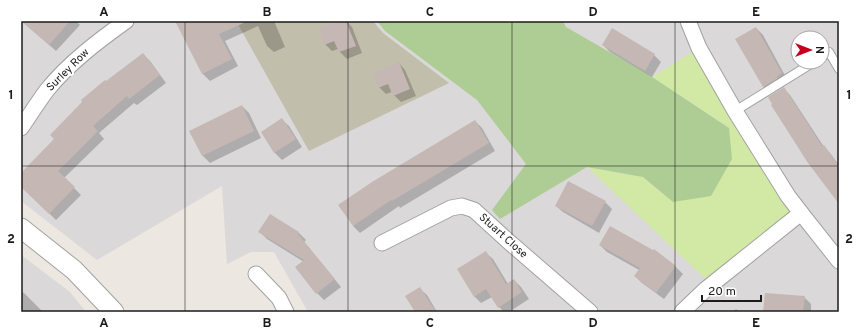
<svg xmlns="http://www.w3.org/2000/svg" width="860" height="333" viewBox="0 0 860 333" font-family="Overpass,sans-serif">
<style>
.residential{fill:#dad8d8;fill-rule:evenodd}
.construction{fill:#c2beac}
.grass{fill:#d1e9a5}
.forest{fill:#aecd94}
.shadow{fill:#0003}
.building{fill:#c5b8b4}
.lines{fill:none;stroke-linecap:round;stroke-linejoin:round}
.service-casing{stroke:#a2a2a2;stroke-width:10}
.minor-casing{stroke:#a2a2a2;stroke-width:17}
.tertiary-casing{stroke:#a2a2a2;stroke-width:21}
.service{stroke:#fff;stroke-width:8}
.minor{stroke:#fff;stroke-width:15}
.tertiary{stroke:#fff;stroke-width:19}
.grid{fill:none;stroke:#1b1b1b;stroke-width:1;stroke-opacity:0.55}
.labels{text-anchor:middle;dominant-baseline:central;stroke-width:4;stroke-linejoin:round;paint-order:stroke}
.street-label{font-size:11px;fill:#1b1b1b;stroke:#fff}
.neatline{fill:none;stroke:#1b1b1b;stroke-width:1.5}
.grid-label{font-size:13px;text-anchor:middle;font-weight:bold;fill:#1b1b1b}
</style>
<rect width="100%" height="100%" fill="#ede7e1"/>
<g class="residential">
<path d="M21,21h818v291h-531l-34,-60h-23l-24,12 -5,-78 -125,74 -76,-59zM798,38h24v24h-24z"/>
<path d="M21,255l49,37 16,20h-65z"/>
</g>
<path class="construction" d="M236,21h137l10,12 66,50 -140,68z"/>
<path class="grass" d="M699,48l102,165 -89,72 -125,-118 56,10 30,25 56,-74 -77,-51z"/>
<path class="forest" d="M377,21h186l3,6 80,46 83,55 3,31 -21,37 -38,6 -30,-25 -56,-10 -87,52 -8,-9 34,-46 -49,-64 -92,-69z"/>
<g class="shadow">
<path d="M24,21h52l4,4 -24,26 -26,-23z"/>
<path d="M176,21h98l11,26 -11,5 -7,-6 -9,-20 -33,15 13,25 -28,15 -7,-7z"/>
<path d="M342,21h4l6,6 10,26 -15,6 -7,-7 -2,-3 -6,2 -7,-7z"/>
<path d="M756,28l7,7 25,46 -17,13 -7,-7 -27,-48z"/>
<path d="M603,45l51,10 7,7 -9,15 -42,-25z"/>
<path d="M143,54l7,7 16,22 -29,22 -3,-2 -35,30 5,6 -40,39 17,17 -25,25 -35,-34v-11l85,-92z"/>
<path d="M399,63l6,7 11,26 -15,6 -7,-7 -2,-3 -6,2 -7,-7z"/>
<path d="M784,89l6,6 34,52 6,6 9,12v38z"/>
<path d="M242,106l7,7 12,25 -51,25 -7,-7 -12,-25z"/>
<path d="M282,120l7,6 13,21 -20,13 -7,-7 -13,-21z"/>
<path d="M475,121l7,7 13,23 -95,57 -1,-2 -39,27 -7,-7z"/>
<path d="M605,202l7,7 -13,24 -36,-21 -7,-6z"/>
<path d="M270,215l29,18 7,7 -2,2 37,45 -17,13 -7,-7 -21,-25 8,-6 -37,-23 -7,-7z"/>
<path d="M600,245l54,6 22,16 7,7 -19,25 -22,-16 -7,-7 4,-6 -32,-18z"/>
<path d="M486,253l7,6 15,25 6,-4 7,7 8,12 -20,13h-5l-5,-5 -7,-10 -11,6 -7,-7z"/>
<path d="M420,289l7,6 10,17h-21z"/>
<path d="M21,291l3,2 19,19h-22z"/>
<path d="M804,297l7,7v8h-47z"/>
<path d="M736,309l4,3h-7z"/>
</g>
<g class="building">
<path d="M21,21h49l-21,24z"/>
<path d="M175,21h73l-29,13 13,25 -30,15z"/>
<path d="M339,21h7l10,25 -17,6 -5,-11 -10,4 -6,-16z"/>
<path d="M756,27l26,46 -5,4 1,1 -15,9 -28,-48z"/>
<path d="M612,28l43,26 -10,17 -43,-26z"/>
<path d="M143,53l17,22 -31,24 -2,-3 -34,30 5,5 -40,40 17,16 -26,27 -28,-27v-14l33,-34 -4,-4 32,-33 -1,-2 24,-20 1,1z"/>
<path d="M399,62l11,27 -17,7 -5,-12 -10,4 -6,-15z"/>
<path d="M784,87l38,59 2,-1 15,21v38l-31,-41 -37,-58 1,-1 -4,-7z"/>
<path d="M242,105l12,26 -52,25 -13,-25z"/>
<path d="M282,118l14,21 -22,14 -13,-21z"/>
<path d="M475,120l14,23 -97,58 -1,-1 -38,26 -15,-21 34,-23z"/>
<path d="M568,181l38,20 -14,25 -37,-20z"/>
<path d="M270,214l29,18 -1,2 37,45 -19,15 -21,-27 9,-7 -46,-28z"/>
<path d="M610,226l43,24 1,-1 22,17 -20,27 -22,-17 6,-8 -41,-23z"/>
<path d="M486,251l20,33 8,-5 8,13 -24,16 -12,-19 -12,8 -17,-28z"/>
<path d="M420,287l16,25h-21l-10,-16z"/>
<path d="M765,293l40,3 -2,16h-40z"/>
</g>
<g class="lines">
<defs>
<g id="service">
<path d="M822,57l7,-5 10,17"/>
<path d="M735,111l79,-49"/>
</g>
<g id="minor">
<path d="M688,21l11,27 36,63 53,85 13,17 38,48"/>
<path d="M21,128c9,-13 17,-26 26,-38 22,-27 51,-49 79,-69"/>
<path d="M382,243l69,-35 11,-2 12,4 34,31 82,71"/>
<path d="M256,274l23,24 7,14"/>
<path d="M682,312l24,-23 95,-76"/>
</g>
<path id="tertiary" d="M21,228l53,42 40,42"/>
</defs>
<use href="#service" class="service-casing"/>
<use href="#minor" class="minor-casing"/>
<use href="#tertiary" class="tertiary-casing"/>
<use href="#service" class="service"/>
<use href="#minor" class="minor"/>
<use href="#tertiary" class="tertiary"/>
</g>
<path class="grid" d="M185,21v291M348,21v291M512,21v291M675,21v291M21,166h818"/>
<g class="labels">
<g class="street-label">
<text transform="translate(68 70) rotate(-45)">Surley Row</text>
<text transform="translate(503 236) rotate(42)">Stuart Close</text>
</g>
</g>
<rect width="860" height="333" fill="none" stroke="#ffffff" stroke-width="44"/>
<g transform="translate(810 50) rotate(90)"><circle r="19" fill="#ffffff" stroke="#a4a4a4"/>
<path d="M0-3L7 15L0 10L-7 15Z" fill="#c7001e"/>
<text y="-6" font-size="11" font-weight="bold" text-anchor="middle" fill="#1b1b1b">N</text>
</g>
<path d="M702 295v6h59v-6" fill="none" stroke="#1b1b1b" stroke-width="2"/>
<text x="708" y="295" font-size="12" fill="#1b1b1b" stroke="#ffffff" stroke-width="3" paint-order="stroke">20 m</text>
<rect x="22" y="22" width="816" height="289" class="neatline"/>
<g class="grid-label">
<text x="104" y="16">A</text>
<text x="267" y="16">B</text>
<text x="430" y="16">C</text>
<text x="593" y="16">D</text>
<text x="756" y="16">E</text>
<text x="11" y="99">1</text>
<text x="849" y="99">1</text>
<text x="11" y="243">2</text>
<text x="849" y="243">2</text>
<text x="104" y="327">A</text>
<text x="267" y="327">B</text>
<text x="430" y="327">C</text>
<text x="593" y="327">D</text>
<text x="756" y="327">E</text>
</g>
</svg>
